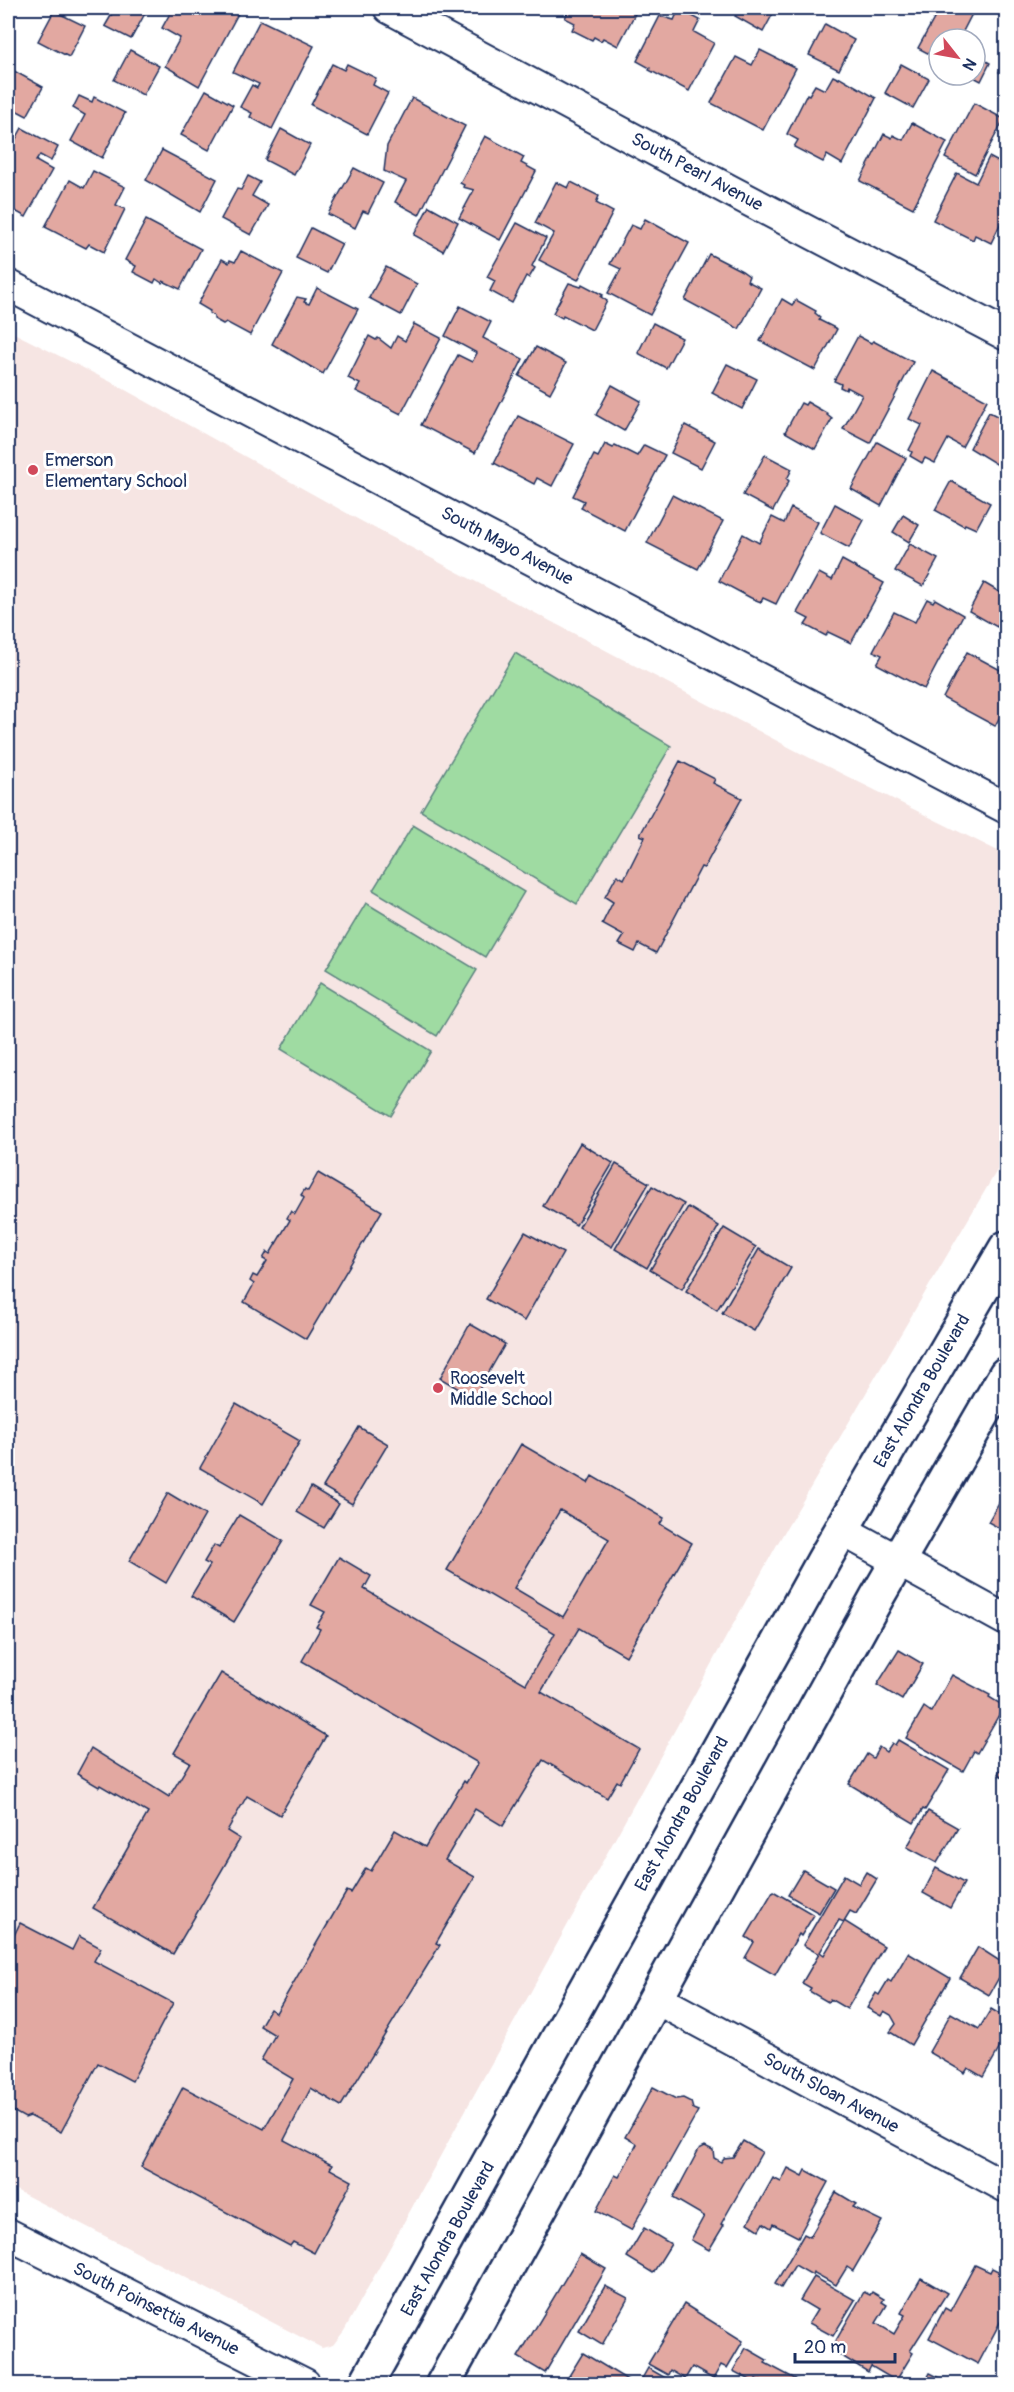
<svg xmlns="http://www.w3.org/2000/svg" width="1014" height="2392" viewBox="0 0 1014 2392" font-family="Pangolin,sans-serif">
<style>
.built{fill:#f6e5e3}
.pitch{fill:#9fdba2;stroke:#5d8580;stroke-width:1.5}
.building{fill:#e2a8a1;stroke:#1b2f5e;stroke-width:1.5;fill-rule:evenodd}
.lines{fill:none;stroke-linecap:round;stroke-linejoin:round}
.street-casing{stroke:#1b2f5e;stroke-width:34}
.secondary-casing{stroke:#1b2f5e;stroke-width:38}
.street{stroke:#fff;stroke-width:30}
.secondary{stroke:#fff;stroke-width:33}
.poi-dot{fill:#d1495b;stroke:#fff;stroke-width:2}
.labels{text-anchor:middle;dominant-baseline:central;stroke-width:6;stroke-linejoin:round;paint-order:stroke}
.street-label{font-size:18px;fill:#1b2f5e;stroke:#fff}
.poi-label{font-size:18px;fill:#1b2f5e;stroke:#fff;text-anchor:start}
</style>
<rect width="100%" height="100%" fill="#fff"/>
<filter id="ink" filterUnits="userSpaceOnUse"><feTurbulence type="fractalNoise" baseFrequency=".0167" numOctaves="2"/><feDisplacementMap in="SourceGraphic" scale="12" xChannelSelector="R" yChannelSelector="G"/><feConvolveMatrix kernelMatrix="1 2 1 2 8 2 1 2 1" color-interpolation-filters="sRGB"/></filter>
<g filter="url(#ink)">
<path class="built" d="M8,330l103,52 250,139 441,233 204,101v300l-227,386 -435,790 -11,14 -11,3 -314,-162z"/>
<g class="pitch">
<path d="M515,653l156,93 -94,158 -156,-93z"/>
<path d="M413,825l111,67 -39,65 -112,-67z"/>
<path d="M366,903l111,67 -40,66 -111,-67z"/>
<path d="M320,983l111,68 -40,65 -110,-67z"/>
</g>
<g class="building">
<path d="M100,8h48l-17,31 -26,-13 7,-12z"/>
<path d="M173,8h68l-42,78 -34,-20 15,-28 -18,-10z"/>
<path d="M570,8h68l-20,38 -15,-8 -2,3 -7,-4 -2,3 -20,-10 3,-7 -10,-5z"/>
<path d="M740,8h36l-13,24 -28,-16z"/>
<path d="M940,8h35l-16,31h-20v20l-21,-11z"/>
<path d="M679,9l21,11 -6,12 20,11 -25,48 -40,-21 1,-2 -13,-7 23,-45 14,4z"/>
<path d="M54,11l31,15 -16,31 -31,-16z"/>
<path d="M260,20l54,26 -42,83 -22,-12 2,-4 -12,-6 12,-22 5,3 2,-4 -26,-12z"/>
<path d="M825,24l29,16 -15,30 -30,-15z"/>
<path d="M130,50l29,16 -16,29 -29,-15z"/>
<path d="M760,50l36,18 -33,62 -52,-27 25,-46 16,8z"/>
<path d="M975,55l15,8 -9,18 -11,-6h5z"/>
<path d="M1006,59v17l-7,-4z"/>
<path d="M332,64l12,6 3,-6 29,14 -3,7 15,8 -21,41 -56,-29z"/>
<path d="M901,64l28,15 -16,29 -28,-15z"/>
<path d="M14,71l29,16 -16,29 -19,-10v-23z"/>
<path d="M833,76l6,3 1,-2 36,21 -34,66 -15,-9 -4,7 -29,-15 4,-7 -11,-6 20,-40 2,1 6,-10 10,5z"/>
<path d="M206,90l27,15 -24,45 -28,-15z"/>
<path d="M79,96l13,6 2,-5 31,16 -23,45 -31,-17 14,-26 -12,-7z"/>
<path d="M412,98l53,28 -46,89 -24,-13 11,-21 -22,-10 3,-25z"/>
<path d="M974,103l30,16 -29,55 -30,-16z"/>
<path d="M912,123l35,19 -34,66 -53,-27 24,-47 8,4 1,-3 10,5z"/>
<path d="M22,128l36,19 -7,14 -11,-6 -4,6 16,9 -26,47 -18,-10v-61l3,2z"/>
<path d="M281,129l29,16 -16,30 -29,-15z"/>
<path d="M485,136l39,21 -3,6 15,8 -36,69 -41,-22 15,-28 -11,-3 1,-2 -4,-2z"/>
<path d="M162,150l55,29 -17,33 -54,-32z"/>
<path d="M989,157l17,9v46l-15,31 -16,-8 -2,5 -40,-20 24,-47 19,10z"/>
<path d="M354,168l29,15 -15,30 -5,-2 -8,17 -27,-14z"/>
<path d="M93,171l32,16 -9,18 9,4 -21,43 -15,-8 -3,4 -41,-21 25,-47 14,8z"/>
<path d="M248,176l12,6 -8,14 16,9 -17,30 -30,-16 16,-30 4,1z"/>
<path d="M556,182l12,6 3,-6 28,14 -3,7 17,9 -35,68 -39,-20 15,-27 -19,-10z"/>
<path d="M429,206l29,16 -15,29 -29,-16z"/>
<path d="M645,219l44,24 -39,72 -42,-22 13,-24 -11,-5 21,-39 9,4z"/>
<path d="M146,220l55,29 -21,40 -17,-8 -1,2 -6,-4 -2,4 -21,-11 3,-6 -11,-6z"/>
<path d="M517,223l29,15 -14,28 3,2 -6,10 -3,-2 -14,27 -22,-12 5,-10 -8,-4z"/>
<path d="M311,228l31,16 -15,29 -31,-15z"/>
<path d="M241,251l42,22 -33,62 -24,-13 -3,2 -9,-5v-3l-5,-3 1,-2 -12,-7 24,-45 7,4 1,-3 5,2z"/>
<path d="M709,254l33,17 7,5 -2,5 14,7 -22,41 -54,-29z"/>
<path d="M386,267l31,17 -16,31 -32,-17z"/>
<path d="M569,283l12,4 1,-3 21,11 -2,2 6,4 -15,29 -29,-15 -1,3 -9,-5z"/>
<path d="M317,288l41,21 -35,65 -51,-30 25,-47 9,2 -2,3 5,2z"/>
<path d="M782,299l10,6 4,-5 20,11 -1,2 5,4 -1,3 18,9 -22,41 -55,-29z"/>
<path d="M460,306l31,16 -8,16 40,21 -48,94 -54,-28 37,-70 14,7 5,-9 -32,-17z"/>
<path d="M653,323l29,15 -16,30 -28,-15z"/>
<path d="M414,324l27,14 -40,76 -45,-23 4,-7 -12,-6 21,-42 7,4 2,-2 13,10 6,-12 8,5z"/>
<path d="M858,336l13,7 2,-2 40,21 -43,81 -27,-14 19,-34 -15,-8 -1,3 -6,-3 1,-3 -7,-3z"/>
<path d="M536,347l30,16 -16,30 -31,-17z"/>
<path d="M727,364l30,15 -15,30 -30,-16z"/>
<path d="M933,371l54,29 -25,47 -14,-8 -13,24 -10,-5 -3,5 -12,-7 2,-4 -3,-2 13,-25 -13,-6z"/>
<path d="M612,385l29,16 -17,30 -28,-16z"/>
<path d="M807,402l21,12 -1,1 5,4 -17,30 -30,-17 16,-29 4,2z"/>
<path d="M989,412l14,7 3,-1v52l-36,-22z"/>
<path d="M518,416l56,28 -22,42 -15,-8 -3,6 -40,-21z"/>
<path d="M685,425l30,16 -14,27 -30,-15z"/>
<path d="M877,442l29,16 -25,48 -30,-17z"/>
<path d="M605,444l8,4 2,-3 22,11 7,-11 21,10 -40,76 -44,-23 3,-7 -11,-5 21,-41 4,2z"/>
<path d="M765,455l27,14 -5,10 2,2 -16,30 -30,-16z"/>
<path d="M951,481l39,22 -14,26 -11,-5 -1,2 -29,-16z"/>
<path d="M672,495l51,26 -25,48 -51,-26z"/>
<path d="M835,504l29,16 -15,28 -29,-15z"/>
<path d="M791,508l27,14 -42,82 -13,-6 -2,4 -10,-4 -32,-17 24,-47 16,9 13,-26 12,6z"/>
<path d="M903,515l16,10 -10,17 -16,-10z"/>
<path d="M910,544l28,15 -15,27 -28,-15z"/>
<path d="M842,560l42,23 -33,60 -23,-11 -2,4 -21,-11 4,-6 -12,-6 22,-40 13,7z"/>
<path d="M984,583l22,13v14l-9,17 -28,-16z"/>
<path d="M927,599l6,3 2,-3 28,16 -39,74 -47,-25 5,-9 -9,-4 21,-39 21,10z"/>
<path d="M967,652l39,21v32l-11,21 -52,-28z"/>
<path d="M680,761l35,18 -2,4 29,15 -38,70 -3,-1 -45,86 -17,-9 -4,8 -16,-8 5,-8 -22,-12 11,-22 -8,-5 12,-22 7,4 21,-42 -5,-2z"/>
<path d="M580,1143l33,20 -37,62 -33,-19z"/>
<path d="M616,1164l33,19 -37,64 -33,-20z"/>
<path d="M318,1173l64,38 -76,128 -62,-37 10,-18 -4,-3 3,-6 4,2 10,-16 -4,-2 4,-7 3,2 20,-34 -3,-2 4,-7 4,3 9,-16 -3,-3 4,-6 3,2z"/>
<path d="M652,1186l32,18 -37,64 -32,-19z"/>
<path d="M688,1207l31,19 -37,63 -32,-19z"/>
<path d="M724,1228l32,19 -39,63 -31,-19z"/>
<path d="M525,1232l38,21 -39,68 -38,-22z"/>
<path d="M759,1249l32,19 -37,63 -32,-18z"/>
<path d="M470,1324l35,20 -31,54 -34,-20z"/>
<path d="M236,1404l64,37 -37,63 -63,-36z"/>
<path d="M359,1427l29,17 -36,60 -29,-17z"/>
<path d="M521,1444l67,39 4,-7 72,42 -4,6 32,19 -66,113 -47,-28 -38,64 98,57 -19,34 -3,-2 -10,17 -64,-38 -40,66 -28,-17 -30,51 30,17 -39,66 4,2 -99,161 -30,-18 -27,52 48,25 -2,4 22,12 -38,72 -21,-11 -3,4 -149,-79 42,-80 81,42 29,-50 -32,-19 14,-25 -15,-9 10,-17 6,4 71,-122 4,2 15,-25 5,3 24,-41 30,17 39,-66 2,2 12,-20 -176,-102 18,-32 -4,-2 9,-15 -14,-7 28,-48 32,19 -7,13 162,95 29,-51 -108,-63zM560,1510l49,29 -46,78 -49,-29z"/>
<path d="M311,1487l28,17 -15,24 -27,-16z"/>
<path d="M1006,1490v50l-4,-3 3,-6 -17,-9z"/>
<path d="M168,1493l37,22 -39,68 -37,-22z"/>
<path d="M239,1515l44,26 -49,81 -43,-26 19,-31 -6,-3 10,-17 5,3z"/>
<path d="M899,1650l24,14 -21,36 -25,-15z"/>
<path d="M221,1673l105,63 -46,79 -33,-19 -20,35 13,8 -67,115 -80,-46 55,-95 -48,-28 -1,2 -22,-13 14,-26 78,49 21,-35 -16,-9z"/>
<path d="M952,1675l38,20 -1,2 15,9 -27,47 -3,-2 -11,20 -57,-33 18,-31 7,5z"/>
<path d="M898,1740l51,30 -24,40 -2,-1 -9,14 -65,-39 18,-30 6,4 6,-11 7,5 6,-9 3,2z"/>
<path d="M1006,1759v20l-8,-5z"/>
<path d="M928,1811l30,17 -21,35 -30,-16z"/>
<path d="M936,1868l28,15 -14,25 -27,-15z"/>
<path d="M803,1870l31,18 -15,25 -31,-18z"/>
<path d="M866,1872l11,7 -21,35 -6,-3 -6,10 40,25 -37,63 -17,-10 -2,3 -19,-11 2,-3 -9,-5 17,-29 -16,-9 41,-70 15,9zM839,1920l5,2 -20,33 -4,-3z"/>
<path d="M773,1891l41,24 -13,21 -2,-2 -24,41 -30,-17 9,-16 -8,-5z"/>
<path d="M20,1923l52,27 7,-14 22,12 -7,13 79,42 -41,78 -34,-18 -37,69 -31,-16 -5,2 -16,-9 -1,-5v-76l4,-9 -4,-3v-68z"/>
<path d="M978,1947l28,18 -17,30 -29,-17z"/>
<path d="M908,1953l42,25 -39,67 -21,-13 6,-8 -5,-9 -7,-4 -3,5 -14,-8 9,-15 3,2 9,-15 3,2z"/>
<path d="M991,2009l15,9v19l-23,40 -15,-9 -3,5 -36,-21 22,-39 28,16z"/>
<path d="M653,2087l23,12 7,-1 8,4 2,7 5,2 -67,119 -35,-19 19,-36 4,2 18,-33 -12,-7z"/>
<path d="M743,2141l19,11 -41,72 3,1 -15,25 -18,-10 13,-24 -31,-18 26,-49 6,-3 8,4 1,8 7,4 3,-4 9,-1z"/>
<path d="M788,2168l15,8 3,-6 22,12 -30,55 -25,-13 -2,4 -8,-5 -4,7 -11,-7 25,-45 8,4z"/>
<path d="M836,2192l20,12 -3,3 29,14 -29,50 -6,-4 -11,18 -23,-13 -1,3 -17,-10 -14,23 -6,-4 29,-50 6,3z"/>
<path d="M644,2228l27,16 -18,29 -26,-16z"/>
<path d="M580,2254l26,15 -61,104 -27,-16z"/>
<path d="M975,2265l15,7 2,-4 12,6 -2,5 4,2v30l-28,53 -49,-26 16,-30 5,3z"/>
<path d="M814,2277l41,23 -22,36 -24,-13 8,-13 -17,-10z"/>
<path d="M921,2278l26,15 -37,58 3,2 -17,28 -25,-15 -3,6 -28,-17 4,-5 -10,-6 30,-52 6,3 2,-3 12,7 -2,3 5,3 -11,18 18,11 11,-19 -4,-2z"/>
<path d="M605,2286l23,12 -26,47 -23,-14z"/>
<path d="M684,2304l59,37 -16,27 -6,-3 -8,14 -21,-12 -7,12 -15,-9 -2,5 -20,-11z"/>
<path d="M746,2348l21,12 -2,3 36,19 -2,2h-32l-11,-5 -2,3 -21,-11z"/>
<path d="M583,2353l48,29 -1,2h-66z"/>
<path d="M648,2368l26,15 2,-4 11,5h-48z"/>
<path d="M930,2373l22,11h-28z"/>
</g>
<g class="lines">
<defs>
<g id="street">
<path d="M389,8l340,182 277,145"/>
<path d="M8,285l998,523"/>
<path d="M842,1530l164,90"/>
<path d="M655,1998l351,189"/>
<path d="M8,2234l297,150"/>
</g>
<g id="secondary">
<path d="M366,2384l458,-824 182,-312"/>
<path d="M443,2384l434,-787 129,-223"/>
</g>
</defs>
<use href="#street" class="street-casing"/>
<use href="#secondary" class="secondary-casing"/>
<use href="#street" class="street"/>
<use href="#secondary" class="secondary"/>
</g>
</g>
<g class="poi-dot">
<circle cx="33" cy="470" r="6"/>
<circle cx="438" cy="1388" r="6"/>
</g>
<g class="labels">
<g class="street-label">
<text transform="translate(697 172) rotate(28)">South Pearl Avenue</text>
<text transform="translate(507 546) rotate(28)">South Mayo Avenue</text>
<text transform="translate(922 1391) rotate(-60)">East Alondra Boulevard</text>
<text transform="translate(682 1814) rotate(-61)">East Alondra Boulevard</text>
<text transform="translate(831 2093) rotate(28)">South Sloan Avenue</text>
<text transform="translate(448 2239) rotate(-61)">East Alondra Boulevard</text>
<text transform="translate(156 2309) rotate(27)">South Poinsettia Avenue</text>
</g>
<g class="poi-label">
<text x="45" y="460">Emerson<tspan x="45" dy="21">Elementary School</tspan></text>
<text x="450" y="1378">Roosevelt<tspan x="450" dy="21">Middle School</tspan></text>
</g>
</g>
<rect width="1014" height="2392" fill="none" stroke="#fff" stroke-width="30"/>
<rect x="15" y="15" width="984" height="2362" fill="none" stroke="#1b2f5e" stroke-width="2" filter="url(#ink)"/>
<g transform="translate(957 57) rotate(121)"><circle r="28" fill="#ffffff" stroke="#a4acbf" stroke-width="1.5"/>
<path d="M0-4.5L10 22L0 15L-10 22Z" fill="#d1495b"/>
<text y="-9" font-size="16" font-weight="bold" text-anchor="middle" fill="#1b2f5e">N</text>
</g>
<path d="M795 2353v9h100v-9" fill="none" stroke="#1b2f5e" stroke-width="3"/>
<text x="804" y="2353" font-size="18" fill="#1b2f5e" stroke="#ffffff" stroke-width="4.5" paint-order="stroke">20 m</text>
</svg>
